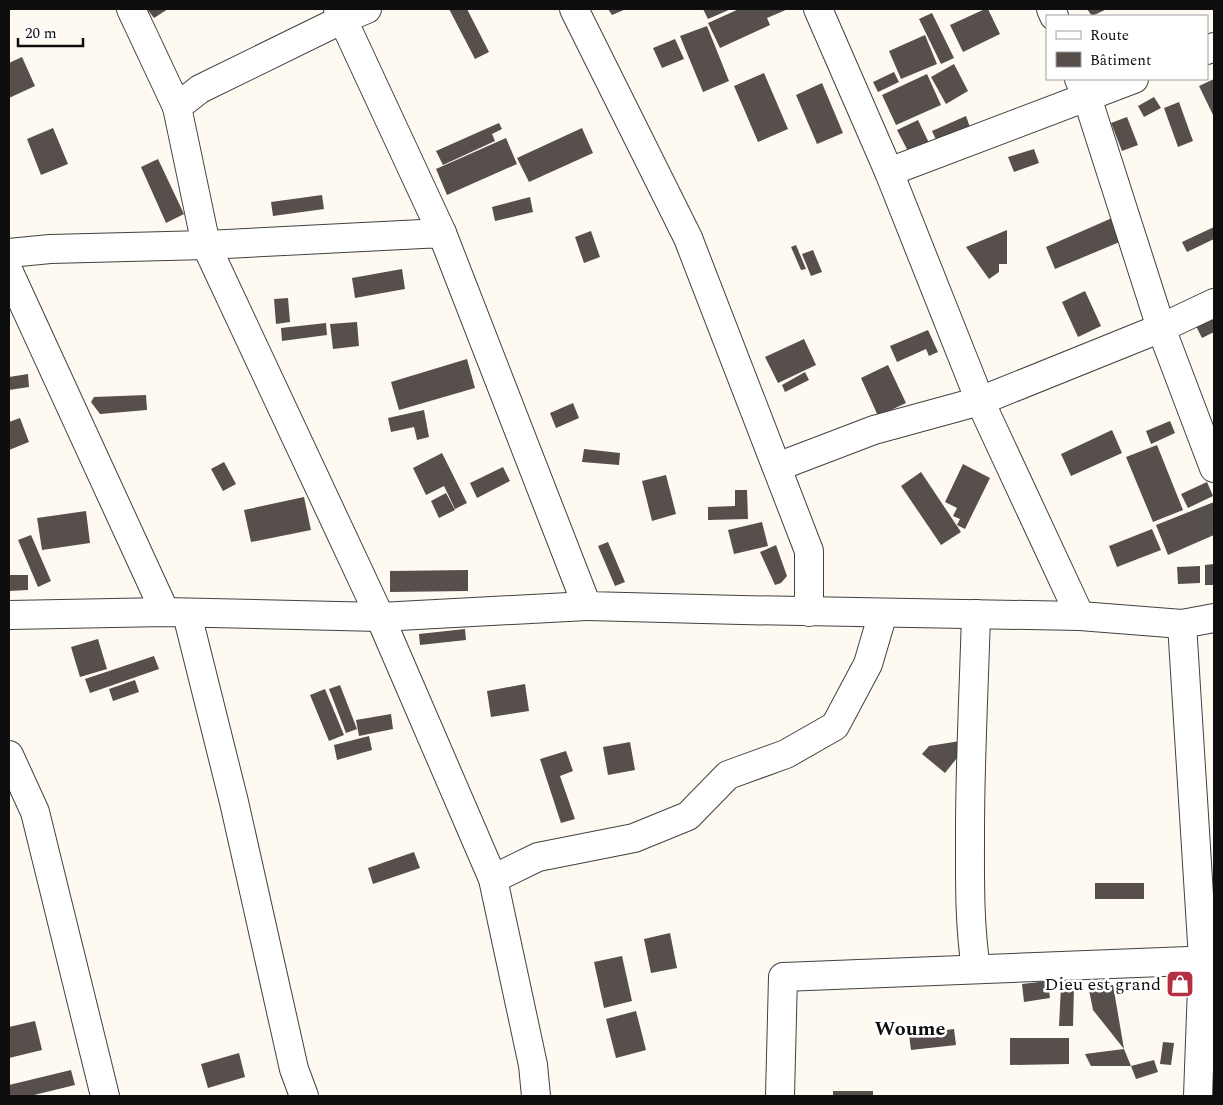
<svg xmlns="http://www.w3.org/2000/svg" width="1223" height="1105" viewBox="0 0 1223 1105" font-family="Spectral,serif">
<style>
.building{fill:#564f4c}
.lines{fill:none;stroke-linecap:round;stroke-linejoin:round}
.minor-casing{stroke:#414141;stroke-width:30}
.minor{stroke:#fff;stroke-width:28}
.labels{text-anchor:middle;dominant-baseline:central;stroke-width:5;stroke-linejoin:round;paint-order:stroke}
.poi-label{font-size:18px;fill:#0e0e0e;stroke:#fff;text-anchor:end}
.quarter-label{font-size:20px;font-weight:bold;fill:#0e0e0e;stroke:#fff}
</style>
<rect width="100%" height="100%" fill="#fefaf1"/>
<g class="building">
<path d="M147,9h21l-14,9z"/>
<path d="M449,9h18l22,43 -14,7z"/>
<path d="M608,9h18l-14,6z"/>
<path d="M703,9h28l-23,10z"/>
<path d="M739,9h49l-21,9 3,7 -50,23 -12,-25z"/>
<path d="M985,9h3l12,25 -37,18 -13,-27z"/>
<path d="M1087,9h20l-15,7z"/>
<path d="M932,13l22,45 -13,6 -22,-45z"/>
<path d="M707,26l22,55 -26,11 -23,-56z"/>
<path d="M925,35l12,29 -36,15 -12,-28z"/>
<path d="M675,39l9,20 -22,9 -9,-20z"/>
<path d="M22,57l13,29 -26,12v-35z"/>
<path d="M954,64l14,27 -22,13 -15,-27z"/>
<path d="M894,72l5,10 -21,10 -5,-10z"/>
<path d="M764,73l24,56 -30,13 -24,-56z"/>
<path d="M927,74l14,31 -45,20 -14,-30z"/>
<path d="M1214,79v38l-15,-31z"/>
<path d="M822,83l21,50 -26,11 -21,-49z"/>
<path d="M1154,97l7,11 -17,9 -6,-11z"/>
<path d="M1179,102l14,39 -15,6 -14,-39z"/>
<path d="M966,116l5,14 -33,14 -6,-13z"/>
<path d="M1127,117l11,28 -16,6 -11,-28z"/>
<path d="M918,120l12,25 -20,10 -13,-25z"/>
<path d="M499,123l3,6 -10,5 3,7 -52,24 -7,-14z"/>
<path d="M53,128l15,36 -27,11 -14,-36z"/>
<path d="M582,128l11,25 -64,29 -12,-24z"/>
<path d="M506,138l11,26 -70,31 -11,-26z"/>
<path d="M1034,149l5,14 -25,9 -6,-15z"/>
<path d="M158,159l26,55 -18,9 -25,-56z"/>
<path d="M322,195l2,14 -51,7 -2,-14z"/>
<path d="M530,197l3,15 -38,9 -3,-14z"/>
<path d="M1112,218l10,23 -67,28 -9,-22z"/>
<path d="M1214,227v12l-27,13 -5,-10z"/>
<path d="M1007,230v34h-8v8l-10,7 -23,-32z"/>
<path d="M591,231l9,26 -16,6 -9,-26z"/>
<path d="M796,245l10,24 -5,1 -10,-23z"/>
<path d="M813,250l9,22 -11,4 -9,-22z"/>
<path d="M402,269l3,20 -50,9 -3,-20z"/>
<path d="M1085,291l16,35 -23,11 -16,-35z"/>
<path d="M288,298l2,24 -14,2 -2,-25z"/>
<path d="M1214,318v14l-12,6 -6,-12z"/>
<path d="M357,322l2,24 -26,3 -3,-25z"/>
<path d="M326,323l1,12 -45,6 -1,-13z"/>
<path d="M928,330l10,22 -9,4 -3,-7 -29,13 -7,-16z"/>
<path d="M804,339l12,26 -38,18 -13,-26z"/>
<path d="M467,359l8,29 -76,22 -8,-28z"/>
<path d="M888,365l18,38 -28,13 -17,-38z"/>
<path d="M805,372l4,8 -24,12 -3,-7z"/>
<path d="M28,374l1,13 -20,3v-13z"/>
<path d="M146,395l1,15 -47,4 -9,-12 3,-5z"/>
<path d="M573,403l6,15 -23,10 -6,-15z"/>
<path d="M424,410l5,27 -12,3 -3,-13 -23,5 -3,-14z"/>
<path d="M20,418l9,24 -20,8v-28z"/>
<path d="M1170,421l5,12 -24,11 -5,-13z"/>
<path d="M1112,430l10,23 -51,23 -10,-22z"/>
<path d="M1157,445l26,65 -30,12 -27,-65z"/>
<path d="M584,449l36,4 -1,12 -37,-3z"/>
<path d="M442,453l25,50 -12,6 -11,-23 -18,9 -13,-27z"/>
<path d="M224,462l12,22 -13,7 -12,-22z"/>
<path d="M963,464l27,14 -25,51 -8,-4 3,-6 -7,-3 4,-8 -12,-6z"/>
<path d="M503,467l7,14 -33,17 -7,-15z"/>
<path d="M921,472l40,60 -20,13 -40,-59z"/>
<path d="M666,475l10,39 -24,7 -10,-40z"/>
<path d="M1207,482l6,14 -25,12 -7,-14z"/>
<path d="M735,490h12l1,29 -40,1v-13l27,-1z"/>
<path d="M446,493l9,17 -16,8 -8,-17z"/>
<path d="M304,497l7,33 -60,12 -7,-32z"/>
<path d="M1214,502v33l-46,20 -12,-30z"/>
<path d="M86,511l4,32 -48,7 -5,-32z"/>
<path d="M762,522l6,24 -34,8 -6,-24z"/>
<path d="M1152,529l9,21 -44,17 -8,-21z"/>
<path d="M31,535l20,46 -13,6 -20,-47z"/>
<path d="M608,542l17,40 -10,4 -17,-40z"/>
<path d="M776,545l11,31 -6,7 -6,2 -15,-33z"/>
<path d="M1214,564v21h-9v-20z"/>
<path d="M1200,566v17l-22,1 -1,-17z"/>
<path d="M468,570v21l-78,1v-21z"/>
<path d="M9,575h19v15l-19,1z"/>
<path d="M465,629l1,11 -46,5 -1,-11z"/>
<path d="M98,639l9,30 -27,8 -9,-30z"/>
<path d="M154,656l5,13 -69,24 -5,-14z"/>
<path d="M135,680l4,12 -26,9 -4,-12z"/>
<path d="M525,684l4,27 -38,6 -4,-26z"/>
<path d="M340,685l17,44 -11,4 -17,-44z"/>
<path d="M325,689l19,46 -15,6 -19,-46z"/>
<path d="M391,714l2,15 -34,7 -3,-16z"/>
<path d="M369,736l3,14 -35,10 -3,-15z"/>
<path d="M960,741l-3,17 -12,15 -23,-19 7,-8z"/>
<path d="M630,742l5,28 -27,5 -5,-28z"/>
<path d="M566,751l7,20 -13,5 15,43 -14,4 -21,-64z"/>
<path d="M414,852l6,16 -47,16 -5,-16z"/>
<rect x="1095" y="883" width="49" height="16"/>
<path d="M670,933l7,35 -26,5 -7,-34z"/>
<path d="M622,956l10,45 -28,7 -10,-46z"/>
<path d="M1048,981l2,17 -26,4 -2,-18z"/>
<path d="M1113,985l11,64 7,17h-40l-6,-12 39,-5 -31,-39 -4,-20z"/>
<path d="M1061,986l13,1 -1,39h-14z"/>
<path d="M636,1011l10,39 -30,8 -10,-39z"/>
<path d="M35,1021l7,29 -33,8v-31z"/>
<path d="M954,1029l2,16 -45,5 -2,-15z"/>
<path d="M1010,1038h59v26l-59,1z"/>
<path d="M1163,1042l11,1 -3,22 -11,-1z"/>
<path d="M239,1053l6,24 -37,11 -7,-24z"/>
<path d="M1154,1060l4,12 -22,7 -5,-13z"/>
<path d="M71,1070l4,15 -45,11h-21v-11z"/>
<rect x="833" y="1091" width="40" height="5"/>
</g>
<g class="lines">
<defs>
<g id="minor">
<path d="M131,9l46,98"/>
<path d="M338,9l104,224"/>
<path d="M367,9l-24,10 -143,70 -23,18 29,138 174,372 113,262 40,186 3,31"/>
<path d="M574,9l114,229 121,313v61"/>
<path d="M818,9l71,163 91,229 100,215"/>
<path d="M1051,9l3,7"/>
<path d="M1207,50l7,-3"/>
<path d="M1079,79l8,18 74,231 53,140"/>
<path d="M889,172l245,-93"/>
<path d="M9,253l41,-4 156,-4 236,-12 145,373 154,4 339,6 102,8 32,-6"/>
<path d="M9,272l156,340"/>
<path d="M777,467l97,-37 106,-29 181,-73 53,-25"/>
<path d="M187,614l47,188 60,267 10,27"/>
<path d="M9,615l156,-3 215,5 207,-11"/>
<path d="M1182,624l21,335 -5,137"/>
<path d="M9,755l26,57 70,284"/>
<path d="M493,879l45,-22 96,-19 54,-22 40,-41 58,-21 49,-28 33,-62 15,-51"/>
<path d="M976,969c-7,-46 -6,-91 -6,-137 0,-73 4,-145 6,-218"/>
<path d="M780,1096l3,-119 431,-17"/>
</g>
</defs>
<use href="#minor" class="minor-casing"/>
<use href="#minor" class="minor"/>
</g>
<defs>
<symbol id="shop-square" viewBox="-11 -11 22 22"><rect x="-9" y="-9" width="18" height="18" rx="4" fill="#b43143" stroke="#fff"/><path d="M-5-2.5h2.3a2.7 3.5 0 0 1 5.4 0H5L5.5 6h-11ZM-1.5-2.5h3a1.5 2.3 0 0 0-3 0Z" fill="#fff"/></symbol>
</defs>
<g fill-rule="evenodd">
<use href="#shop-square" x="1164" y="968" width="32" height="32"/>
</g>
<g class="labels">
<g class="poi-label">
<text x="1161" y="984">Dieu est grand</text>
</g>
<g class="quarter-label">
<text x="910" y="1029">Woume</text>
</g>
</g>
<rect width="1223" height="1105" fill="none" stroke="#0e0e0e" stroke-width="20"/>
<rect x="1046" y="15" width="162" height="65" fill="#ffffff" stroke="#9f9f9f"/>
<rect x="1056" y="31" width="25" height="8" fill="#ffffff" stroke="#9f9f9f"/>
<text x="1090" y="40" font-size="15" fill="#0e0e0e">Route</text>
<rect x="1056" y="52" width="25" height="15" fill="#564f4c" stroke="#9f9f9f"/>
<text x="1090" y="65" font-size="15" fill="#0e0e0e">Bâtiment</text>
<path d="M18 38v8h65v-8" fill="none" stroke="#0e0e0e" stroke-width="2.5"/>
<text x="25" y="38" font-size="15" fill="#0e0e0e" stroke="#ffffff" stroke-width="4" paint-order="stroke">20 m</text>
</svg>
